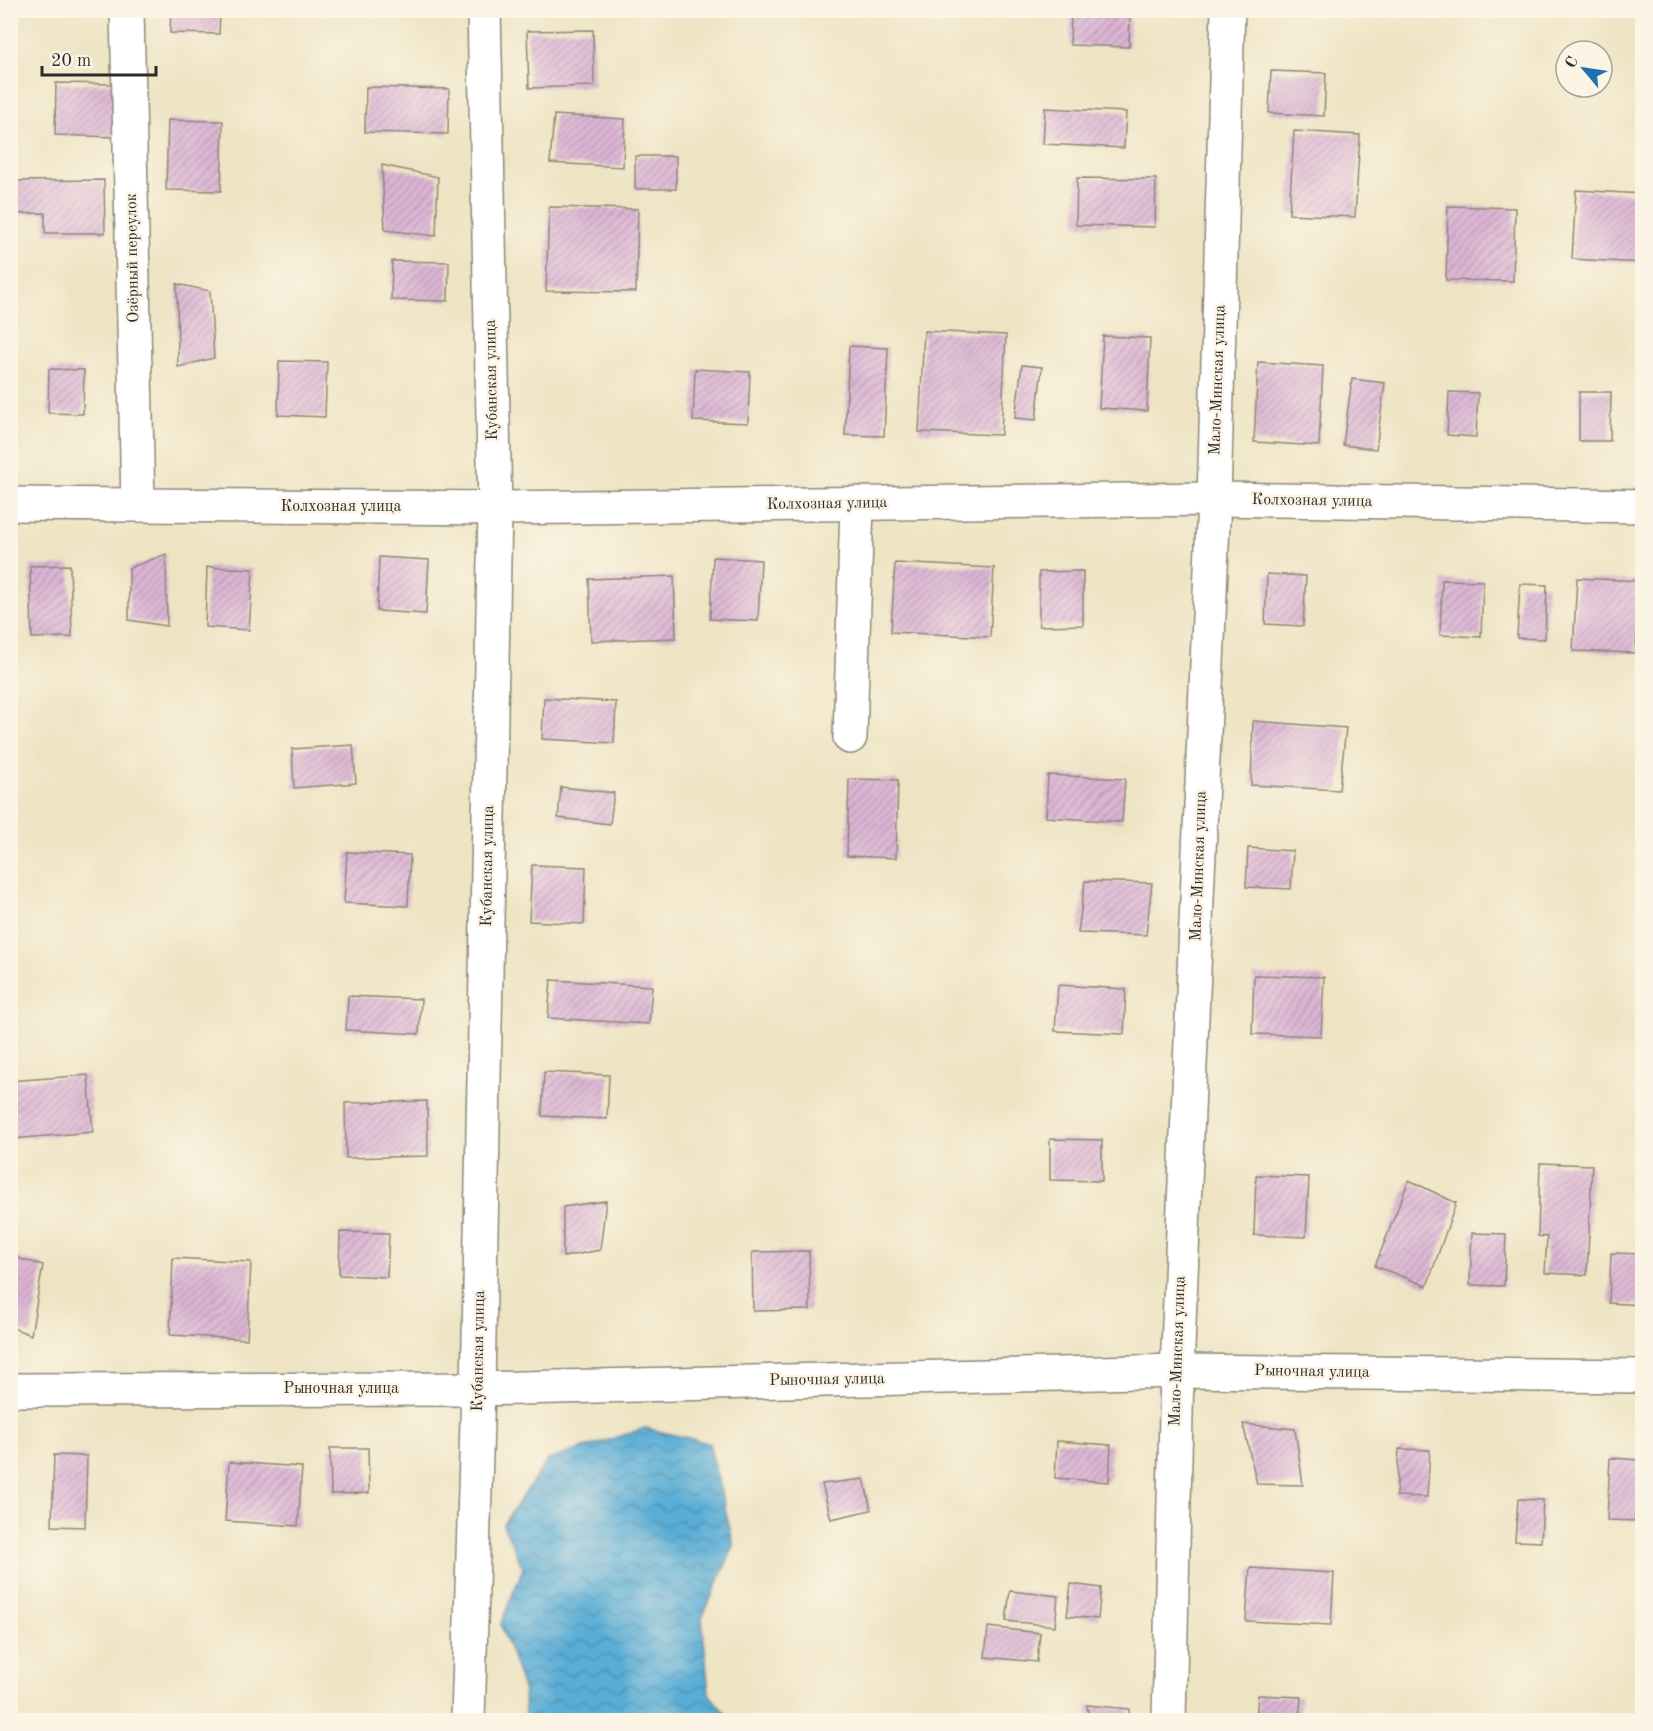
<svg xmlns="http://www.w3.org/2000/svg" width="1653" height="1731" viewBox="0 0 1653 1731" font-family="'Old Standard TT',serif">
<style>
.water{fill:url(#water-waves);stroke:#426c80;stroke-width:1.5}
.building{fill:url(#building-hatch)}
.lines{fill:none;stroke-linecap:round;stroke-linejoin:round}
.minor-casing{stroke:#8c8878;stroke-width:36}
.minor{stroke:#fff;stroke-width:33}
.labels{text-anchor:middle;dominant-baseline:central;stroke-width:5;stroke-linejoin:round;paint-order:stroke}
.street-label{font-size:16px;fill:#2b2b2b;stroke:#fcf5e5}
</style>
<defs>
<pattern id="water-waves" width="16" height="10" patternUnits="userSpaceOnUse" patternTransform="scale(1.5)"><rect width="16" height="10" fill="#5aadd6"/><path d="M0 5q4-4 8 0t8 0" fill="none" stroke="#4b8dae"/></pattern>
<pattern id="building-hatch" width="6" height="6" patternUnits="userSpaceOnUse" patternTransform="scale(1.5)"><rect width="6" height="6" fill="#ddb6d5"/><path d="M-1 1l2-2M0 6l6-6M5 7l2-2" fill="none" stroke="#b394ad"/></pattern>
</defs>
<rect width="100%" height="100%" fill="#fcf5e5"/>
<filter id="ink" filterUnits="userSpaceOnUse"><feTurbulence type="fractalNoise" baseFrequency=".0167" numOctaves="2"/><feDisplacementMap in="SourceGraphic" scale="12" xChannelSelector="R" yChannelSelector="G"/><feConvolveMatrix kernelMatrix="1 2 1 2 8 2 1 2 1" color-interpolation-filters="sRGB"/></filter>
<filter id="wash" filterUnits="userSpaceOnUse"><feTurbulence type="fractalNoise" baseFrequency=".008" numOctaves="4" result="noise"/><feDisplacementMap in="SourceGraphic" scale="24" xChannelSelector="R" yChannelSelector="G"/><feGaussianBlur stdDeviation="1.35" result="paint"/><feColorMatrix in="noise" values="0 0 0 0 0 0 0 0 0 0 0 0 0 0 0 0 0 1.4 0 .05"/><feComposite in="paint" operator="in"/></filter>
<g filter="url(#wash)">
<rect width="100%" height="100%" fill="#eee4c4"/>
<path class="water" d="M645,1428l64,15 25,103 -32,72 7,76 22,26h-206l-1,-28 -23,-68 22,-56 -20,-44 45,-64z"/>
<g id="blocks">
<g class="building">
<path d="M171,10h49l-1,24 -49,-1z"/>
<path d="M1071,10h59l-1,37 -59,-2z"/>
<path d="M593,30l1,56 -65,2 -2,-57z"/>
<path d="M1271,71l55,2 -2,43 -55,-3z"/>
<path d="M56,83l60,1 -1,53 -60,-2z"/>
<path d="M366,87l83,2 -1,45 -83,-2z"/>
<path d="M1045,108l81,4 -2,36 -81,-4z"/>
<path d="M554,115l71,4 -2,48 -73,-4z"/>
<path d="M168,120l55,1 -2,70 -55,-1z"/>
<path d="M1294,131l66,4 -5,82 -66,-3z"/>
<rect x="635" y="156" width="41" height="33"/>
<path d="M382,165l56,12 -2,59 -51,-6z"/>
<path d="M1077,178l79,1 -1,48 -79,-2z"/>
<path d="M104,180l1,53h-60v-20l-32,1v-33z"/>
<path d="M1576,190l66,4v69l-70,-4z"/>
<path d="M1448,206l67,2 -2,73 -67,-1z"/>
<path d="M549,207l89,2 -2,83 -90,-1z"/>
<path d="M392,261l57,1 -1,39 -57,-1z"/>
<path d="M177,284l33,7 4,67 -36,9z"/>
<path d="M924,331l82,4 -5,100 -82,-3z"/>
<path d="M1103,336l47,2 -3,73 -48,-3z"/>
<path d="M849,346l39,2 -4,88 -39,-1z"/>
<path d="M279,361l48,1 -2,55 -47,-2z"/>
<path d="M1258,362l65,4 -4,80 -65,-4z"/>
<path d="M1022,365l20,2 -6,53 -21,-2z"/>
<path d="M49,369l35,1 -1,44 -35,-1z"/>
<path d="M695,369l55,3 -2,51 -55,-2z"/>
<path d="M1352,379l33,4 -9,66 -33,-4z"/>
<path d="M1449,392l29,1 -2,44 -29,-2z"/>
<path d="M1579,392h32l-1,49h-31z"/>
<path d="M166,554l1,72 -38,-6v-52z"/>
<path d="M379,557l50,3 -3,54 -49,-3z"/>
<path d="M713,557l48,3 -3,61 -48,-2z"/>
<path d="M895,563l99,5 -4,69 -99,-5z"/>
<path d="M70,565l2,72 -40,1 -2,-72z"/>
<path d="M207,567l46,2 -4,61 -44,-3z"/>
<path d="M1083,571v54l-44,1v-54z"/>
<path d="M1267,574l39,2 -3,50 -38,-2z"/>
<path d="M674,576l2,62 -85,3 -2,-62z"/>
<path d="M1577,578l62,3 -3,72 -63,-2z"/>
<path d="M1442,580l41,1 -2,56 -41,-2z"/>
<path d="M1520,584l27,1 -2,54 -28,-1z"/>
<path d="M544,698l72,4 -2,41 -72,-4z"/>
<path d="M1253,721l93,7 -7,62 -88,-5z"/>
<path d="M353,745l3,38 -62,5 -2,-39z"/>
<path d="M1048,775l77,4 -3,43 -76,-5z"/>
<path d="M849,779l49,1 -2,78 -49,-2z"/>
<path d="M561,787l53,6 -4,31 -52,-6z"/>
<path d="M1248,848l45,3 -2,38 -45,-2z"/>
<path d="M347,852l63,3 -2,51 -64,-3z"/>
<path d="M532,865l54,2 -2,57 -55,-3z"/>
<path d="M1085,881l67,2 -6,52 -68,-2z"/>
<path d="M1254,975l70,2 -3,59 -69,-2z"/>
<path d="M551,980l101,6 -3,38 -101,-6z"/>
<path d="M1058,985l68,4 -2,45 -69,-3z"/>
<path d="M348,996l73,3 -2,35 -73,-4z"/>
<path d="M544,1072l65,3 -2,44 -65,-3z"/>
<path d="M88,1075l5,57 -81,7 -2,-58z"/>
<path d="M427,1101l1,55 -82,2 -1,-55z"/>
<path d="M1050,1139l52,1v41l-52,-1z"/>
<path d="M1540,1163l52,2 -5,110 -42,-2 2,-36 -9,-1z"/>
<path d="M1256,1175l53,2 -3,60 -52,-2z"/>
<path d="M1409,1180l47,23 -29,83 -52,-20z"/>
<path d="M606,1201l-6,49 -37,7v-50z"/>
<path d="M340,1232l49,1 -2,44 -48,-2z"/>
<path d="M1472,1233l34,1 -2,52 -34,-1z"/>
<path d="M809,1251l1,59 -57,1 -1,-59z"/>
<path d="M1611,1253l31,1v51l-33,-2z"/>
<path d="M17,1258l26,7 -12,70 -21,-8v-52z"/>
<path d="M173,1258l78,4 -4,77 -77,-4z"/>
<path d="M1243,1424l52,5 8,56 -46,-1z"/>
<path d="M1057,1441l54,4 -2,37 -54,-4z"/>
<path d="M330,1448h38l1,45 -38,1z"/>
<path d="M1399,1449l31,1 -3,47 -31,-1z"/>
<path d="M54,1455l33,1 -2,71 -33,-1z"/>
<path d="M1610,1458l32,2 -3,61 -32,-1z"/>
<path d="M229,1462l73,5 -4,59 -73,-5z"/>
<path d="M864,1479l7,31 -40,9 -9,-35z"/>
<path d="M1518,1499l25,1 -2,42 -26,-1z"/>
<path d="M1250,1568l84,5 -3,52 -85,-4z"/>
<path d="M1071,1584l30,4 -3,31 -31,-3z"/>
<path d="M1010,1591l48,5 -3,30 -49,-5z"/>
<path d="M988,1627l52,6 -3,29 -52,-5z"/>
<path d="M1258,1695l43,2 -2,23h-43z"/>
<path d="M1087,1705l42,4 1,11h-41z"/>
<path d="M301,1717l38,2v1h-39z"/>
</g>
</g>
</g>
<g filter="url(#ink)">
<use href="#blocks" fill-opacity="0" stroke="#8c8878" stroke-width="1.5"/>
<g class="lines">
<defs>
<g id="minor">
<path d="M127,10l11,495"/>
<path d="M10,504l485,4 719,-9 428,7"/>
<path d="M850,737l7,-234"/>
<path d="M10,1390l468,-1 699,-18 465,5"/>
<path d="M468,1720l10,-331 17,-881 -11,-498"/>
<path d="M1169,1720l8,-349 37,-872 14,-489"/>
</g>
</defs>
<use href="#minor" class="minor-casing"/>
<use href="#minor" class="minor"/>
</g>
</g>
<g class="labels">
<g class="street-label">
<text transform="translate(133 258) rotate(-91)">Озёрный переулок</text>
<text transform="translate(492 380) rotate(-91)">Кубанская улица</text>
<text transform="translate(1218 380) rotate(-88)">Мало-Минская улица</text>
<text transform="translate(1312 501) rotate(1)">Колхозная улица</text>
<text transform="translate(827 504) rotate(-1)">Колхозная улица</text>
<text x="341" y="507">Колхозная улица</text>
<text transform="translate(488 866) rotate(-89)">Кубанская улица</text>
<text transform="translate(1199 866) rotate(-88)">Мало-Минская улица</text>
<text transform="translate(479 1351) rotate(-89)">Кубанская улица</text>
<text transform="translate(1178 1351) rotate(-88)">Мало-Минская улица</text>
<text transform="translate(1312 1372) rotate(1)">Рыночная улица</text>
<text transform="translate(827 1380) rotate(-1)">Рыночная улица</text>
<text x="341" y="1389">Рыночная улица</text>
</g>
</g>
<rect width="1653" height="1731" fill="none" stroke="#fcf5e5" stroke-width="36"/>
<g transform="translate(1584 69) rotate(299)"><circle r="28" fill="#fcf5e5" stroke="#a8a49b" stroke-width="1.5"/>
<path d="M0-4.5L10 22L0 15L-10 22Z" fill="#1f6fb2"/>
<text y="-9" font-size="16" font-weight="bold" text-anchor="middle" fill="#2b2b2b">С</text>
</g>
<path d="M42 66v9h114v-9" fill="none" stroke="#2b2b2b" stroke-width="3"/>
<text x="51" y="66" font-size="18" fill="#2b2b2b" stroke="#fcf5e5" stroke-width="4.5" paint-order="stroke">20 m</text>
</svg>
